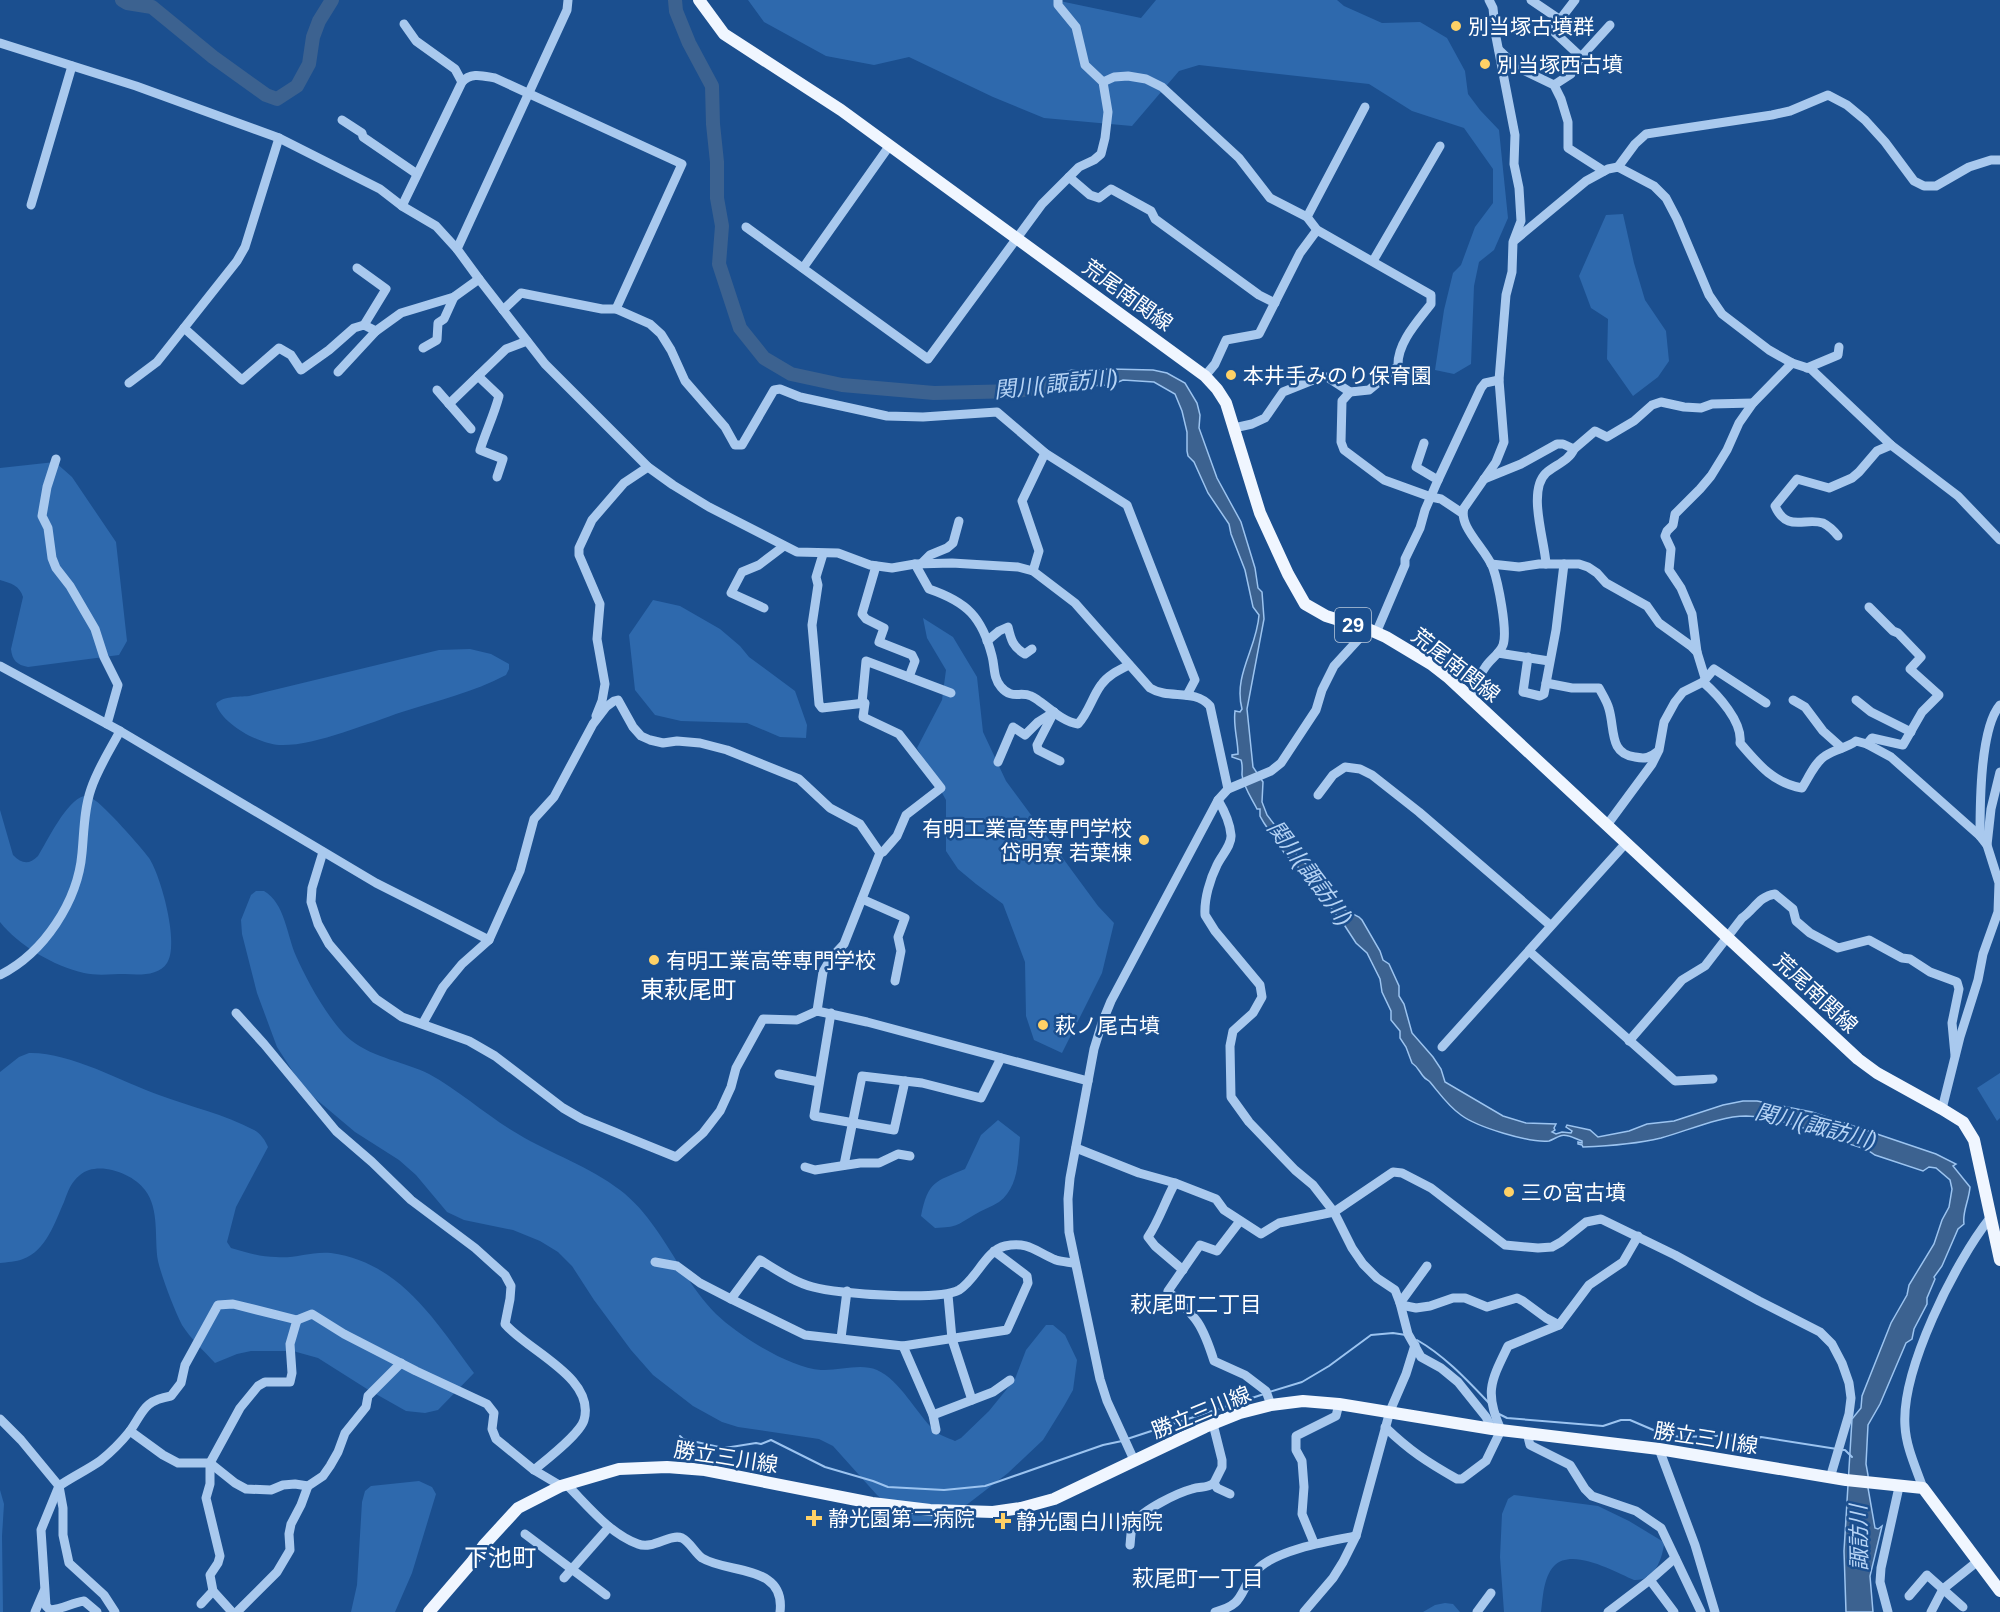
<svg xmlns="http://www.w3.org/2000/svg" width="2000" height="1612" viewBox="0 0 2000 1612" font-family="Arial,'Noto Sans JP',sans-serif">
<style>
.green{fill:#2e69ad}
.water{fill:#3c6290;stroke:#9cc4f0;stroke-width:1.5}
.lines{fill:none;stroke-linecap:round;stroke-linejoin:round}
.stream{stroke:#9cc4f0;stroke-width:2}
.river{stroke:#3c6290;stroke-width:14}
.minor{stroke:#a9c9ee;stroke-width:9}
.major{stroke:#f0f6ff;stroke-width:12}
.poi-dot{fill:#ffd166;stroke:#1b4f8f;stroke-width:2}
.labels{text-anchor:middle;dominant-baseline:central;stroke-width:5;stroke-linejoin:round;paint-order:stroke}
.shield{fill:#1b4f8f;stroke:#bbcadd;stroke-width:1.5}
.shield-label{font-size:20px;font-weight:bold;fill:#fff}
.poi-label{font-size:21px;fill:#fff;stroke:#1b4f8f;text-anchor:start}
.street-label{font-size:21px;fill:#fff;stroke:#1b4f8f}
.water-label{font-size:22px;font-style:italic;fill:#b5d3f5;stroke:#1b4f8f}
.neighbourhood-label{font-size:22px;fill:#fff;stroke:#1b4f8f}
.quarter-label{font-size:24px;fill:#fff;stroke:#1b4f8f}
</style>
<rect width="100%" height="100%" fill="#1b4f8f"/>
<g class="green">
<path d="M748,0h307l86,18 15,-18h181l7,6 38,17 38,-1 27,16 18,33 3,23 12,16 19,20 9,88 -14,32 -15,12 -5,24 -3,78 -17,10 -19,-4 9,-60 9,-37 8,-8 14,-38 18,-24v-34l-29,-41 -52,-17 -43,-27 -170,-19 -20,6 -47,55 -88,-8 -51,-21 -84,-40 -35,8 -48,-9 -62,-34z"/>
<path d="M1623,214l11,49 11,37 21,31 3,30 -11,16 -25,19 -26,-37 1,-40 -17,-11 -12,-32 27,-61z"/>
<path d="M55,462l17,15 44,65 11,99 -8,14 -91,12c-11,-2 -16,-7 -17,-18l12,-52c-3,-11 -12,-14 -23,-17v-112z"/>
<path d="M653,600l27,6 40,23 20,17 9,11 46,34 12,34 -1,13 -26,-1 -33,-14 -66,-2 -26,-6 -20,-25 -6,-55z"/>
<path d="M923,618l30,19 24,40 6,55 23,49 92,125 16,17 -12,50 -40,80 -28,-13 -8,-24 -1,-54 -22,-58 -27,-20 -18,-15 -12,-18v-51l-29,-52 25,-48 4,-30 -19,-32z"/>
<path d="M470,649l21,5 18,10v5l-3,6c-32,17 -70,26 -104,37 -33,11 -90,35 -123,33 -20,-1 -57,-21 -63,-41 6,-8 22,-7 33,-8l190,-46z"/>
<path d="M84,796c3,1 6,2 9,3 10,5 49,49 56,59 12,18 31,87 18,105 -8,13 -28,12 -42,11 -13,0 -28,2 -41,-1 -30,-7 -65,-27 -84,-51v-112l13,45c9,9 16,10 25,1 10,-16 28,-55 46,-60z"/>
<path d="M256,891h8c21,12 23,45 32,65 11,25 35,69 56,85 22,17 53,21 77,33 31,17 58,42 89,60 33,20 71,32 102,56 42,32 59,87 96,124 23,22 74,54 105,56 18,1 39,-7 56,0 23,10 39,43 57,60 5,5 14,8 21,11l6,-3 28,-27 26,-32 11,-29 20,-25h7l12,10 12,25 -4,30 -9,16 -21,34 -35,33 -52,40 -22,11 -12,2 -17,-7 -28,-24 -44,-49 -14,-7 -81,-12 -16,-5 -29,-16 -40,-31 -22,-25 -37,-50 -22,-34 -14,-14 -18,-11 -27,-11 -49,-10 -17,-8 -31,-37 -17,-15 -44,-28 -51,-43 -27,-42 -20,-54 -15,-59 -1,-14 10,-25z"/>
<path d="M29,1053c41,-1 91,28 130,42 32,12 65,19 95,35 7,4 11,10 14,17l-32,60 -9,35 4,6c14,4 30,9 45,9 18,2 36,-6 55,-4 70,10 104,68 143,120l-36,37 -13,3 -19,-2 -39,-22 -49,-31 -25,-7h-42l-14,3 -22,9c-11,-12 -25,-25 -33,-38 -8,-16 -20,-47 -24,-64 -4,-23 2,-51 -13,-71 -12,-17 -48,-30 -65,-15 -9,7 -12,16 -16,27 -9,20 -18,49 -41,57 -7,3 -16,3 -23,4v-191l19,-15z"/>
<path d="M2000,1073v45l-3,3 -20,-33z"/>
<path d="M998,1120l22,17c-2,23 -1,50 -21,65 -8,5 -17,8 -25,13 -19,11 -16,12 -39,13l-14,-12c7,-35 14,-34 44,-47l16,-34z"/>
<path d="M419,1481l13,6 4,7 -24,79 -17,39h-44l6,-27 5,-83 3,-11 6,-5z"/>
<path d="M0,1490l4,14 -2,32 1,76h-3z"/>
<path d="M1514,1495l84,11 31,15 33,20 2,4c-3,17 -10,36 -30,35 -19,-8 -62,-33 -80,-14 -11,12 -11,32 -13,46h-37l-4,-55 2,-43 6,-15z"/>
<path d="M1445,1603l8,1 7,8h-37l12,-7z"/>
</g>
<path class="water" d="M1110,369l43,1 14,3 18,10 12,20 3,12 -1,13 18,50 24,44 14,46 3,20 4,4 2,27 -17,90 6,58 10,15 -1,20 5,13 7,9 3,9 50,54 16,22 16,8 3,3 18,31 3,9 6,4 10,22v10l5,8 8,29 21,24 8,12 4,13 58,34 23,7 30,1 -2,4 1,2 -3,2 4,2 6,-2 9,1 1,-2 -6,-4 1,-2 23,5 8,7 31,-6 18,-7 27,-3 49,-16 20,-4h14l55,11 124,42 20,10 -3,2 17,21c-1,14 -8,25 -6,37l-6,5 -16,37 -8,11 1,2 -8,19v6l-13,25 -2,10 -6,4 -26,61 -12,21 -2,39 2,11v13l7,40 3,1 4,-3 -12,50 3,36h-27l-2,-61 8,-132 9,-11 1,-12 29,-73 16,-28 2,-10 25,-41 8,-24 7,-13 3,-18 -2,-9 -14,-12 -7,-1 -6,4 -48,-16 -9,-6c-39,-10 -79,-32 -120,-33 -26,0 -59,15 -85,22 -25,6 -52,8 -78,9l-1,-2 -4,-1v-2l4,1v-2c-7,-2 -15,-8 -22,-5 -3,1 -8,4 -11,5 -20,2 -72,-14 -88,-26 -13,-9 -21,-21 -31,-33 -2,-2 -5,-3 -7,-6 -4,-5 -5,-9 -11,-13l-6,-16 -6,-9v-7l-9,-11v-9l-9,-19 -2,-13 -13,-26 -11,-10 -13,-20 -39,-50 -19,-19 -21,-31 -4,-7v-7h-3c-5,-10 -14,-23 -15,-34 0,-6 1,-9 -1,-15l-9,-3v-2l6,-1c0,-14 -5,-28 -3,-43l5,1 2,-3c-9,-34 15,-61 17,-94l-6,-8 -8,-37 -14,-36 -2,-10 -21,-31 -14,-31 -6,-6 -1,-5v-19l-5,-21 -7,-17 -21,-12 -31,-2 -12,5 -24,1 -45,6 -2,-12 32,-10 11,1z"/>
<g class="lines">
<g class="stream">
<path d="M1417,1340c28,16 50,40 72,63"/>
<path d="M1269,1392l33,-10 27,-16 42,-31 22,-2 13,2"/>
<path d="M1499,1414l8,4 96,8 18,-6h9l35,15 16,2 65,-2 11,4 4,-2 76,12"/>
<path d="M680,1436l3,3 36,8h12l25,-4 5,1 10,-4 54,27 48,14 15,6 56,3 41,-4 12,-4 106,-37 19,-4"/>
<path d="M1127,1439l137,-45"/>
<path d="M1843,1450h2l7,7"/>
</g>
<g class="river">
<path d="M122,0l5,3 25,4 61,50 53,38 11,4 20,-13 12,-22 4,-27 6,-16 13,-21"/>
<path d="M675,0l1,11 13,32 23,43 1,38 4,38v36l5,28 -3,38 21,64 24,30 27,16 51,11 92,8 85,-2 39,-8"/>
</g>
<g class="minor">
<path d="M1531,0l28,19"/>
<path d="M1575,0l-23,30 29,27"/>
<path d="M404,24l12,17 39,28 7,13"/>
<path d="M0,43l136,43 143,52 101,51 22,17 34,20 21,23 22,30 66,85 103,103 25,18 36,22 88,45 41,1 32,12 22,3 23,-4 37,-1 66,4 15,4 42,32 75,85c19,12 44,0 60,18l18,83"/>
<path d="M1499,50l18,17 37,18 7,14 7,23v26l36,23"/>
<path d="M1103,82l11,-5 14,-1 18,3 16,8 77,71 31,40 37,19 10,13 114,65v9c-13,17 -34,39 -33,62l-29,24 -19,2 -23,-15 -9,1 -35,14 -18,26 -13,6 -18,4"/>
<path d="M1554,85l17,-11 10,-17 29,-32"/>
<path d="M342,120l20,13 1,4 54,37"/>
<path d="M1618,167l17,-23 11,-10 126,-19 18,-4 38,-16 19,10 18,15 20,22 29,39 10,5h12l33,-19 22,-7h9"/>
<path d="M1069,177l21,18 9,3 12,-9 40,22 4,8 104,76 16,8"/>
<path d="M31,205l41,-139"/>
<path d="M402,206l60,-124c9,-10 21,-6 33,-4l187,86 -66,145"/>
<path d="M1307,217l58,-110"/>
<path d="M746,227l182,132 114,-155 37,-37 15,-7 7,-6 4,-16 3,-26 -5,-30 -18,-17 -9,-38 -18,-22v-5"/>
<path d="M1515,240l71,-59 22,-12 10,-2 36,19 12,12 11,21 32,76 13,19 47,36 23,13 19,6 80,76 67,51 42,44"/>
<path d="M457,249l110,-239 1,-10"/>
<path d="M1373,261l67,-115"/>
<path d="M357,268l29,21 -22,36"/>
<path d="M803,268l87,-123"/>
<path d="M503,310l18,-17 81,16h14l34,15 11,10 10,16 14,31 40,46 10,18h7l32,-55 6,-1 20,8 87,19 36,1 74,-5 48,41 82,52 68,175 -8,15"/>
<path d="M184,328l58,52 37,-32 12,7 10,15 28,-20 25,-22 10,-3 12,6 25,-18 53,-16 25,-18"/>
<path d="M423,348l14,-8 1,-17 6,-4 10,-22"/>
<path d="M1807,368l31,-13 1,-8"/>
<path d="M338,372l38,-41"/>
<path d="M478,376l21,20c-5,19 -13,35 -19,54l23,9 -6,18"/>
<path d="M1205,376l10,-12 11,-24 33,-6 41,-81 17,-23"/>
<path d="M129,383l28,-21 80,-101 8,-14 34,-109"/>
<path d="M437,390l34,39"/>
<path d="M1350,392l-8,9 -1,41 3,8 40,30 47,17 10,2 21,14"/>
<path d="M449,404l57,-55 21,-8"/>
<path d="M56,459l-9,28 -5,29 6,12 4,30 4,10 14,18 25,43 9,28 14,28 -11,39"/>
<path d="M1484,479l37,-15 36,-20h6l11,5 21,-18 12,6 27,-16 18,-16 9,-3 23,5 17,1 11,-4 41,-1"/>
<path d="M1438,480l43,-92 4,-5 14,-3"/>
<path d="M1838,536c-4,-5 -9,-10 -15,-13 -18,-6 -36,10 -48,-17l22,-27 32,9 23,-10 7,-6 18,-21 14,-6"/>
<path d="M823,554l-7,23 2,8 -6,40 7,79 3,4 43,-5 -2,14 36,17 42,54 -35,27 -9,21 -14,16 -3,1"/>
<path d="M915,564l14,25c38,13 53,28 63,67 3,11 1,22 9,31 11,13 19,4 30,9 3,1 5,3 8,5 12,8 24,21 39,23 11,-12 14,-27 23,-39 7,-10 18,-15 28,-20"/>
<path d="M921,564l9,-9 17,-7 6,-5 6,-22"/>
<path d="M1491,564l28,3 20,-3h40l9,3 9,6 9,10 41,23 12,17 32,23 6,6 8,26"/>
<path d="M1546,564c-1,-23 -19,-73 0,-91 9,-8 23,-12 28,-24"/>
<path d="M876,566l-14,48 4,5 18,9 -5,14 33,13 3,6 -6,16"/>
<path d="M1033,571l6,-20 -17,-50 23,-48"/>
<path d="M764,608l-33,-15 11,-21 17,-7 25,-19"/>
<path d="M1376,633l29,-68v-6l15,-31 5,-18 13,-30 -22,-13 8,-24"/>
<path d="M987,641l12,-10 9,-4c3,13 5,20 17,27l7,-5"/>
<path d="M1697,652l-5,-38 -11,-26 -12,-18 2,-21 -6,-13 2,-5 6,-6 2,-11 25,-25 11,-13 16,-26 12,-27 14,-20 39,-40"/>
<path d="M1498,653l51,8"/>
<path d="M1528,657l-5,35 17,4 4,-2 12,-64 8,-66"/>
<path d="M0,666l120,65 256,152 113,57"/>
<path d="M1703,682c15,13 40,40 37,61 18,21 33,40 62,45 6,-9 13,-26 23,-32 10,-7 22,-8 31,-15l11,3 24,13 89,79 7,9"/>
<path d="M1546,683l26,5h27c3,6 8,13 10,21 6,20 0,45 26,48 10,2 15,1 22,-5"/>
<path d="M1473,700c3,-12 5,-24 13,-34 5,-7 14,-13 17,-21 5,-14 -5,-63 -10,-77 -7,-19 -35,-41 -29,-60l32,-46 8,-20 -5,-62 7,-85 6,-23 1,-30 8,-21 -2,-33 -5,-24 1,-29 -19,-98 -3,-29 -4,-8"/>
<path d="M1793,700l12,7 18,24 19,17"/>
<path d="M1856,700l15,12 40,20"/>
<path d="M862,703l4,-42 85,32"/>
<path d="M1054,712l-17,33 1,5 22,11"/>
<path d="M596,716l6,-15 3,-17 -8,-45 3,-35 -21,-49v-7l13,-28 32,-37 24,-16"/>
<path d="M1867,744l5,-6 31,7 19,-33 17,-17 -29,-26 11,-12 -23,-24 -5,-2 -24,-24"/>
<path d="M998,762l15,-35 12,8 13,-13 16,-10"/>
<path d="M1318,795l15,-20 12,-8 15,2 12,6 47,37 131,113"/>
<path d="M1218,800c6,10 12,24 13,35 1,10 -10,21 -14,30 -7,14 -13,34 -12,50l10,16 45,54 2,12 -9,16 -20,18 -3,15 1,51 18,25 46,48 18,15 21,27 18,36 11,16 14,14 18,12 5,13 8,31 13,23 20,11 17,14 28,35 6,12"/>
<path d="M1607,825l45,-61 7,-14 5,-28 11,-20 8,-10 20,-10 11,-13 52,34"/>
<path d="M1980,836c0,-31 0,-108 20,-131"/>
<path d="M323,852l-11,36 -1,14 7,22 11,20 47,55 26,18 67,24 26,15 68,52 19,11 94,38 27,-24 17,-22 11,-24 5,-19 27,-49 34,1 20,-9 50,11 221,59"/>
<path d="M862,899l43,19 -7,19 3,14 -6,30"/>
<path d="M1529,951l146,130 38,-2"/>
<path d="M0,975c44,-22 78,-74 82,-122 2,-21 2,-44 9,-64 7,-21 19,-39 29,-58"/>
<path d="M236,1013l28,31 72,87 36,31 39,38 64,48 30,27 6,11 -1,13 -5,25c23,27 91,54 79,96 -4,14 -38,40 -50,50"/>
<path d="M831,1013l-17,103 80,14 11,-49"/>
<path d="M423,1023l20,-36 19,-23 27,-24 31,-69 14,-52 20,-22 39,-73 13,-17 8,-6 4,-1 15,27 8,9 9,4 13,3 14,-2 23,2 27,7 72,29 31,29 30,16 20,29 -36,91 -13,14 -8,14 -6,39"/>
<path d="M1629,1041l53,-61 23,-14 37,-48c12,-8 17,-22 33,-24l18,15 3,12 14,12 28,15 31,-8 33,18 8,1 20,13 27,10 2,7 -7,34 3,32"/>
<path d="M1442,1047l184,-204"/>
<path d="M779,1074l40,8"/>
<path d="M1942,1109l18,-72 18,-57 5,-26 15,-42 1,-29 -12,-38 4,-36 9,-37"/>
<path d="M1076,1148l63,25 36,10 41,16 8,11 37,24 18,-11 55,-11 59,-40 9,1 29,15 74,57 33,3 14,-1 9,-5 25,-20 15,-3 74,36 84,46 61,31 12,12 10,19 7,20 2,15 -2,16 -19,64"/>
<path d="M844,1165l18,-89 60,7 59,15 20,-40"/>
<path d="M805,1167l10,3 45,-7h19l19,-9 12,2"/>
<path d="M1175,1183c-10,18 -16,38 -27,54l7,9 28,24"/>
<path d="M1240,1221l-23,30 -17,-6 -32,46c29,27 34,32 46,70l31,14 21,16 5,14"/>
<path d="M994,1251l33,25 1,7 -21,47 -104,16 -98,-11 -74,-36 29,-39c17,10 34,22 53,27 24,7 126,14 146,3 17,-10 27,-40 46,-44 24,-5 31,6 51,14 6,2 13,2 18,3"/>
<path d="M655,1262l22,4 23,17 31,16"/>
<path d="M948,1295l4,44 20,61"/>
<path d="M1400,1303l27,-37"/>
<path d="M1401,1305l15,3 14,-2 23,-8h12l22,9 30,-9 6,3 23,17 13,7"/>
<path d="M841,1338l6,-47"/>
<path d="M903,1346l30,69 3,15"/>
<path d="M933,1415l60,-23 17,-12"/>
<path d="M0,1419l21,21 38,46 -18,44 5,76 4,4c13,-1 21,-7 34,-9l13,11"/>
<path d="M1213,1424l9,36v7l-8,16 3,5 13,6"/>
<path d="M1385,1427c25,24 42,35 72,52h5l24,-18 15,-31c-17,-38 -10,-49 7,-84l51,-21 30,-40 34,-23 15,-26"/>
<path d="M130,1431l33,24 15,8h32l25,20 11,6 25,1 12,-5 12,-1 13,2"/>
<path d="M1527,1433l3,12 40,20 15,24 7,7 44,15 25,17 40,84"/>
<path d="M1659,1449l36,96 20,67"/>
<path d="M1134,1460l-27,-59 -7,-22 -31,-147 -1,-33 2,-21 24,-129 8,-26 9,-22 107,-201 10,-11 43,-18 10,-8 35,-53 6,-20 12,-24 34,-37"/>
<path d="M567,1485c21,21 43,49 71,59 15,6 32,-11 44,-6 8,4 13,15 20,20 26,16 84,6 78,54"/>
<path d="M1923,1488c-7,-20 -17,-41 -18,-62 -4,-56 50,-164 85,-208"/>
<path d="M525,1534l81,61"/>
<path d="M1314,1543l-12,-29 2,-27 -2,-26 -6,-11v-14l40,-20 3,-12"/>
<path d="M1130,1545c1,-7 0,-17 5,-23 8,-12 42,-29 57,-33 9,-3 14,0 22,-6"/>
<path d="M564,1578l45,-51"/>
<path d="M1650,1580l24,32"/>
<path d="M1909,1596l18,-21 36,32"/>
<path d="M201,1604l12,-13"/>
<path d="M35,1612l9,-21"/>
<path d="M115,1612l-11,-17 -35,-32 -6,-28v-27l-4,-22c13,-9 28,-16 41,-25 10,-8 22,-20 30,-30 14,-20 13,-30 41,-35l10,-13 4,-18 33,-60 15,-1 64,16 15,-6 32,20 72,37 71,33 7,9 -2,16 4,10 38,31 27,16"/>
<path d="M232,1612l-19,-21 -3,-16 8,-12 2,-7 -14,-58 4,-14v-21l30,-55 18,-22 7,-4h25l2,-9 -2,-29 7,-24"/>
<path d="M237,1612l40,-40 13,-22 -1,-16 2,-10 10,-19 7,-19 15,-10 7,-10 8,-14 7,-19 21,-26 2,-11 33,-33"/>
<path d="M1215,1612c31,-8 23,-20 41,-41 18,-21 73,-30 100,-35"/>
<path d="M1304,1612l29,-34 10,-16 13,-26 34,-125 16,-37 9,-29"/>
<path d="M1477,1612l14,-19"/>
<path d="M1608,1612l42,-32 25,-22"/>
<path d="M1888,1612l-8,-30 1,-14 18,-81"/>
<path d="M1931,1612l12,-23 35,-28"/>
</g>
<g class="major">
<path d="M699,0l25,34 117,76 364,266 12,13 9,14 34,110 28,61 17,30 21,12 42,13 18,8 45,27 18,14 409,381 19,14 65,36 21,13 11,18 26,120"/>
<path d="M429,1612l43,-50 12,-17 34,-37 43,-22 58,-17 48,-2 38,3 167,33 58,7 63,2 28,-4 33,-9 151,-72 35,-14 31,-8 32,-4 36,3 153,25 167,20 187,31 77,8 77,103"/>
</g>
</g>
<g class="poi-dot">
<circle cx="1456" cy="26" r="6"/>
<circle cx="1485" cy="64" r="6"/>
<circle cx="1231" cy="375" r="6"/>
<circle cx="1144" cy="840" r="6"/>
<circle cx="654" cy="960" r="6"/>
<circle cx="1043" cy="1025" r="6"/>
<circle cx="1509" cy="1192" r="6"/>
<path d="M811 1509h6v6h6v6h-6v6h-6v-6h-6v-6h6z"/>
<path d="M1000 1512h6v6h6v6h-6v6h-6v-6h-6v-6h6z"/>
</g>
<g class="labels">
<rect class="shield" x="1335" y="608" width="36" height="34" rx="4.5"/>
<g class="shield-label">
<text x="1353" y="625">29</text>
</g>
<g class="poi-label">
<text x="1468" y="26">別当塚古墳群</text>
<text x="1497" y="64">別当塚西古墳</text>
<text x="1243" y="375">本井手みのり保育園</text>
<text x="1132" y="828" text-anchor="end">有明工業高等専門学校<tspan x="1132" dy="24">岱明寮 若葉棟</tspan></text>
<text x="666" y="960">有明工業高等専門学校</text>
<text x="1055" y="1025">萩ノ尾古墳</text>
<text x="1521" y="1192">三の宮古墳</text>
<text x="828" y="1518">静光園第二病院</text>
<text x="1016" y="1521">静光園白川病院</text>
</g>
<g class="street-label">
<text transform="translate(1128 295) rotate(36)">荒尾南関線</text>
<text transform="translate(1456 665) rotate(38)">荒尾南関線</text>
<text transform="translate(1816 993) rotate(43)">荒尾南関線</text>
<text transform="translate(1201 1412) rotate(-22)">勝立三川線</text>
<text transform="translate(1706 1438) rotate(9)">勝立三川線</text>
<text transform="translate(726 1457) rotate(9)">勝立三川線</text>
</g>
<g class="water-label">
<text transform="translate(1056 384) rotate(-6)">関川(諏訪川)</text>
<text transform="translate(1310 873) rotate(53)">関川(諏訪川)</text>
<text transform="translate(1816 1126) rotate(14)">関川(諏訪川)</text>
<text transform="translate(1859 1538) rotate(-91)">諏訪川</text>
</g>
<g class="neighbourhood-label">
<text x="1196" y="1304">萩尾町二丁目</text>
<text x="1198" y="1578">萩尾町一丁目</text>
</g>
<g class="quarter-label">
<text x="688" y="989">東萩尾町</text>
<text x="500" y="1557">下池町</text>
</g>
</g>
</svg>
